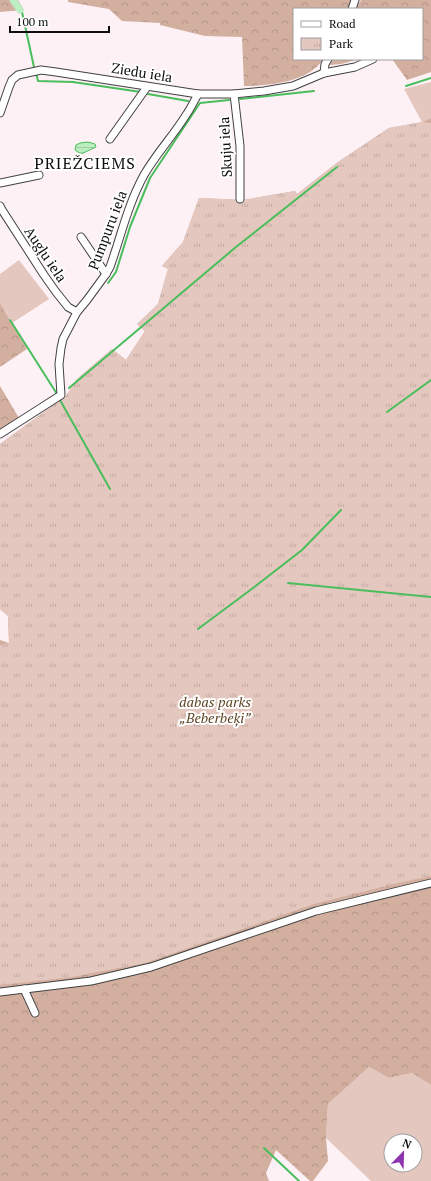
<svg xmlns="http://www.w3.org/2000/svg" width="431" height="1181" viewBox="0 0 431 1181" font-family="'PT Serif',serif">
<style>
.grass{fill:#e4c7be;fill-rule:evenodd}
.forest{fill:url(#forest-crowns)}
.park{fill:url(#park-tufts)}
.water{fill:url(#water-rules);stroke:#4abe5c}
.lines{fill:none;stroke-linecap:round;stroke-linejoin:round}
.stream{stroke:#4abe5c;stroke-width:2}
.canal{stroke:#bbefc2;stroke-width:7}
.street-casing{stroke:#414141;stroke-width:9}
.street{stroke:#fff;stroke-width:7}
.labels{text-anchor:middle;dominant-baseline:central;stroke-width:4;stroke-linejoin:round;paint-order:stroke}
.street-label{font-size:14px;fill:#0e0e0e;stroke:#fff}
.park-label{font-size:14px;font-style:italic;fill:#5f4525;stroke:#fff}
.quarter-label{font-size:16px;letter-spacing:1px;fill:#0e0e0e;stroke:#fff}
</style>
<defs>
<pattern id="forest-crowns" width="20" height="18" patternUnits="userSpaceOnUse"><rect width="20" height="18" fill="#d3af9f"/><path d="M2 6a3 3 0 1 1 6 0M12 15a3 3 0 1 1 6 0" fill="none" stroke="#b49588"/></pattern>
<pattern id="park-tufts" width="24" height="20" patternUnits="userSpaceOnUse"><rect width="24" height="20" fill="#e4c7be"/><path d="M3 7l-1-3M5 7V3M7 7l1-3M15 17l-1-3M17 17v-4M19 17l1-3" fill="none" stroke="#c2aaa2"/></pattern>
<pattern id="water-rules" width="6" height="5" patternUnits="userSpaceOnUse"><rect width="6" height="5" fill="#bbefc2"/><path d="M0 2.5h6" fill="none" stroke="#a0cca6"/></pattern>
</defs>
<rect width="100%" height="100%" fill="#fdf1f6"/>
<g class="grass">
<path d="M431,82v36l-9,4 -18,-33z"/>
<path d="M19,260l30,39 -37,24 -12,-20v-29z"/>
<path d="M369,1067l20,11 23,-5 19,12v96h-60l-45,-43 2,-34zM391,1141h24v24h-24z"/>
</g>
<g class="forest">
<path d="M0,0h18l6,10 -24,2z"/>
<path d="M68,0h283l-2,9h-55v50h29c-13,23 -55,27 -79,27l-2,-49 -37,-1 -45,-11v-2l-38,-2 -13,-12 -41,-7z"/>
<path d="M361,0h70v72l-24,8 -15,-21h30v-50h-66z"/>
<path d="M333,59h26l-18,5 -11,1z"/>
<path d="M431,118v967l-19,-12 -23,5 -20,-11 -41,37 -2,34 2,23 -15,20h-3l-34,-31 -10,23 3,8h-269v-541l9,3 -1,-27 -8,-7v-165l66,-48 11,-17 35,-30 14,11 19,-29 -8,-7 21,-20 10,-35 -6,-3 21,-24 16,-44 44,2 52,-9 2,3 41,-32 51,-34 33,-6z"/>
<path d="M0,303l27,46 -27,18z"/>
<path d="M0,386l19,32 -19,14z"/>
</g>
<path class="park" d="M422,122l9,1v753l-33,7 -84,21 -169,59 -73,14 -72,8v-340l9,-2 -1,-27 -8,-7v-165l66,-48 11,-17 35,-30 14,11 19,-29 -8,-7 21,-20 10,-35 -6,-3 21,-24 16,-44 44,2 52,-9 2,3 41,-32 51,-34z"/>
<path class="water" d="M88,142l7,2 1,3 -15,7 -6,-4 1,-5 4,-2z"/>
<g class="lines">
<g class="stream">
<path d="M20,10l2,2 12,55"/>
<path d="M36,73l2,8 35,1 68,10"/>
<path d="M406,86l25,-8"/>
<path d="M148,94l40,7"/>
<path d="M240,99l74,-8"/>
<path d="M108,283l8,-11 14,-45 20,-49 50,-75 29,-3"/>
<path d="M10,320l47,74"/>
<path d="M69,388l167,-141 101,-80"/>
<path d="M60,400l50,89"/>
<path d="M387,412l44,-32"/>
<path d="M288,583l143,14"/>
<path d="M198,629l55,-41 49,-38 39,-40"/>
<path d="M264,1148l35,33"/>
</g>
<path class="canal" d="M13,0l7,10"/>
<defs>
<g id="street">
<path d="M352,9l3,-9"/>
<path d="M324,73l1,-9 3,-5"/>
<path d="M234,94l6,52v53"/>
<path d="M0,113l9,-26 3,-7 6,-5 23,-5 15,2 142,22h36l30,-3 29,-5 31,-13 31,-6 18,-8"/>
<path d="M110,139l37,-52"/>
<path d="M0,183l39,-8"/>
<path d="M0,206l2,4 42,65 12,17 12,15 9,5"/>
<path d="M81,237l25,37"/>
<path d="M0,434l61,-39 -2,-31 2,-16 2,-9 14,-27 10,-12 19,-26 4,-7c11,-31 18,-63 34,-92 12,-21 29,-39 42,-60 5,-7 8,-14 12,-21"/>
<path d="M24,989l11,24"/>
<path d="M0,992l91,-11 60,-14 165,-56 115,-28"/>
</g>
</defs>
<use href="#street" class="street-casing"/>
<use href="#street" class="street"/>
</g>
<g class="labels">
<g class="street-label">
<text transform="translate(142 72) rotate(9)">Ziedu iela</text>
<text transform="translate(225 147) rotate(-93)">Skuju iela</text>
<text transform="translate(107 230) rotate(-69)">Pumpuru iela</text>
<text transform="translate(46 254) rotate(56)">Augļu iela</text>
</g>
<g class="park-label">
<text x="215" y="701">dabas parks<tspan x="215" dy="16">„Beberbeķi”</tspan></text>
</g>
<g class="quarter-label">
<text x="85" y="163">PRIEŽCIEMS</text>
</g>
</g>
<rect x="293" y="8" width="130" height="52" fill="#ffffff" stroke="#9f9f9f"/>
<rect x="301" y="21" width="20" height="6" fill="#ffffff" stroke="#9f9f9f"/>
<text x="329" y="28" font-size="12" fill="#0e0e0e">Road</text>
<rect x="301" y="38" width="20" height="12" fill="url(#park-tufts)" stroke="#9f9f9f"/>
<text x="329" y="48" font-size="12" fill="#0e0e0e">Park</text>
<g transform="translate(403 1153) rotate(23)"><circle r="19" fill="#ffffff" stroke="#9f9f9f"/>
<path d="M0-3L7 15L0 10L-7 15Z" fill="#8c35af"/>
<text y="-6" font-size="11" font-weight="bold" text-anchor="middle" fill="#0e0e0e">N</text>
</g>
<path d="M10 26v6h99v-6" fill="none" stroke="#0e0e0e" stroke-width="2"/>
<text x="16" y="26" font-size="12" fill="#0e0e0e" stroke="#ffffff" stroke-width="3" paint-order="stroke">100 m</text>
</svg>
